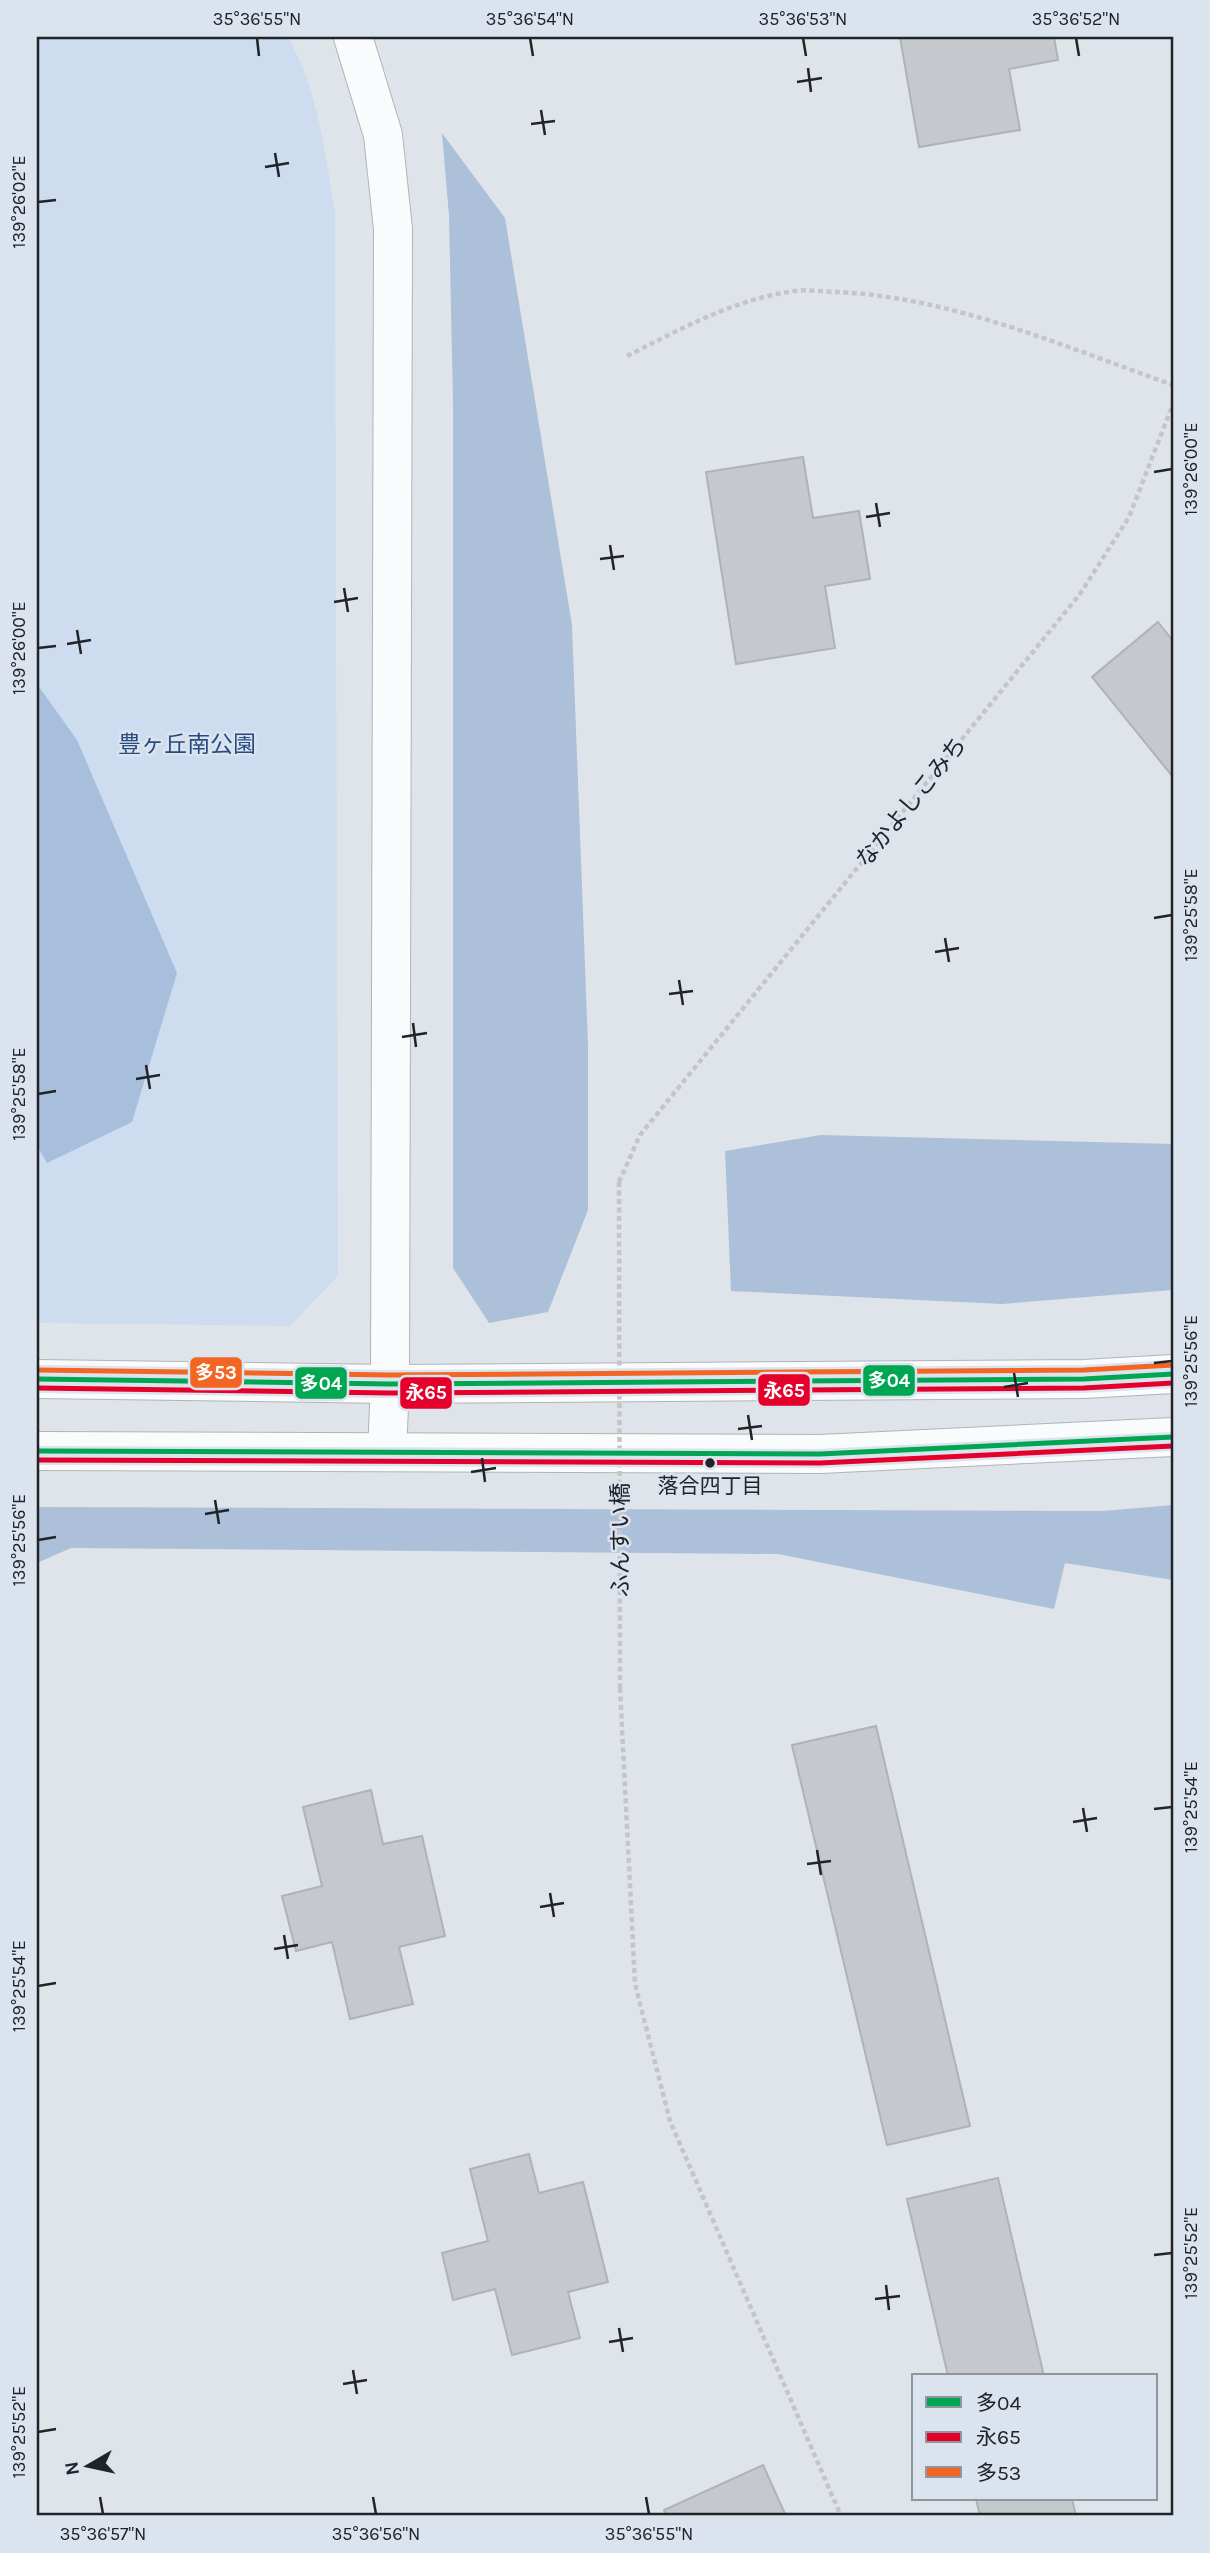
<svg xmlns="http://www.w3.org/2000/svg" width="1210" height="2553" viewBox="0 0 1210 2553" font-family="Karla,'Noto Sans JP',sans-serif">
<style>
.green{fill:#cedcf0}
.forest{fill:#adc0d9}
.water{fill:#a7bedc}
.building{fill:#c5c9cd;stroke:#afb2b7;stroke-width:2}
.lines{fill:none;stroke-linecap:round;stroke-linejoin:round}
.tertiary-casing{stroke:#b0b4b8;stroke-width:40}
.path{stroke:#c4c5c7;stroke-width:4.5;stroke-dasharray:5 3.5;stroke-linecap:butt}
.tertiary{stroke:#fafbfc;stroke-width:38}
.path-bridge{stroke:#c4c5c7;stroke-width:4.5;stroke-dasharray:5 3.5;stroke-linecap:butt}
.bus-1-casing{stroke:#dbe3ee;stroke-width:10}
.bus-2-casing{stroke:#dbe3ee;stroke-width:10}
.bus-3-casing{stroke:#dbe3ee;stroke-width:10}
.bus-1{stroke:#00a651;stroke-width:5}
.bus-2{stroke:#e4002b;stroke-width:5}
.bus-3{stroke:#f26522;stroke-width:5}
.ticks{fill:none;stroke:#202327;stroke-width:2.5}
.bus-dot{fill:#202327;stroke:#dbe3ee;stroke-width:2.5}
.labels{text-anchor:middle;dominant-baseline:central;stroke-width:5;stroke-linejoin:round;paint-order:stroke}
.bus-label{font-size:21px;fill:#202327;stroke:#dbe3ee}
.park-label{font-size:23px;fill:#264d82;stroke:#dbe3ee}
.street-label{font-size:23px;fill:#202327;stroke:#dbe3ee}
.line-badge{stroke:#dbe3ee;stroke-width:2.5}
.badge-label{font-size:19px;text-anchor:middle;font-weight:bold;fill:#fff}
.neatline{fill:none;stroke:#202327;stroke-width:2.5}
.ticks-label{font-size:18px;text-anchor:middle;fill:#202327}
</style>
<rect width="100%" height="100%" fill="#dfe4ea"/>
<path class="green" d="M37,37h251c30,52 37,116 47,175l3,1064 -48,50 -253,-3z"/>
<g class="forest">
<path d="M442,133l63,85 67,407 16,419v166l-40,102 -59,11 -36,-55v-866l-4,-186z"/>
<path d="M821,1135l352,9v146l-171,14 -271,-13 -6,-140z"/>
<path d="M1173,1505v75l-108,-17 -11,46 -276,-55 -707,-6 -34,15v-56l1066,4z"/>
</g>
<path class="water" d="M37,684l40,56 100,233 -45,149 -85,41 -10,-17z"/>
<g class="building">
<path d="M900,37h154l4,23 -49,9 11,61 -101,17z"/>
<path d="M803,457l10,61 46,-7 11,68 -45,7 10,62 -99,16 -30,-192z"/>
<path d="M1158,622l15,19v136l-81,-100z"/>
<path d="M876,1726l94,400 -83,19 -95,-400z"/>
<path d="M371,1790l12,54 39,-8 23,100 -46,11 14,57 -63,15 -18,-77 -36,9 -14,-55 40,-10 -19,-79z"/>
<path d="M529,2154l10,39 44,-11 25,100 -40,10 12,46 -68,17 -17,-66 -42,11 -11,-47 46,-12 -18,-72z"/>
<path d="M998,2178l46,198h-96l-41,-177z"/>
<path d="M763,2465l23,51h-120l-2,-6z"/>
<path d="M976,2499h96l4,17h-96z"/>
</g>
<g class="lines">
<defs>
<g id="tertiary">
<path d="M353,37l30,98 10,94 -3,1155 -3,68"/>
<path d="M37,1379l353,5 694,-5 89,-5"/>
<path d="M37,1451l783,3 353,-17"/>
</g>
</defs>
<use href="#tertiary" class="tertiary-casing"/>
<g class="path">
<path d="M627,356c54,-27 107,-57 168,-65 13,-2 28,1 42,1 115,5 228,55 336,93"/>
<path d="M619,1182l21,-47 440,-541 49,-77 44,-113"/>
<path d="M620,1688l15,296 35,137 171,395"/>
</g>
<use href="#tertiary" class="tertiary"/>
<path class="path-bridge" d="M619,1182l1,506"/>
<defs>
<g id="bus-1">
<path d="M37,1379l353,5 694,-5 89,-5"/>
<path d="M37,1451l783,3 353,-17"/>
</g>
<g id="bus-2">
<path d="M37,1388l353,5 694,-5 89,-5"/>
<path d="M37,1460l783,3 353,-17"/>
</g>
<path id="bus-3" d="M37,1370l353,5 694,-5 89,-5"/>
</defs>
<use href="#bus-1" class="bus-1-casing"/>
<use href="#bus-2" class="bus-2-casing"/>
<use href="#bus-3" class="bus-3-casing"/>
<use href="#bus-1" class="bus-1"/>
<use href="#bus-2" class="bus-2"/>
<use href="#bus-3" class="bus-3"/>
</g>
<path class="ticks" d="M257,38l2,18M530,38l3,18M803,38l3,18M1076,38l3,18M808,68l3,24M797,82l25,-4M541,110l4,25M531,124l24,-3M275,153l4,24M265,167l24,-4M38,202l18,-2M1154,472l18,-3M876,503l4,24M866,517l24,-4M610,545l4,25M600,559l24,-3M344,588l4,24M334,602l24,-4M77,630l4,24M67,644l24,-4M38,648l18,-2M1154,918l18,-3M945,938l4,24M935,952l24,-4M679,980l4,25M669,994l24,-3M413,1023l3,24M402,1037l25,-4M146,1065l4,24M136,1079l24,-4M38,1094l18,-3M1154,1363l18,-2M1014,1373l4,24M1004,1387l24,-4M748,1415l4,25M738,1429l24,-3M482,1458l3,24M471,1472l25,-4M215,1500l4,24M205,1514l24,-4M38,1540l18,-3M1083,1808l4,24M1154,1809l18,-2M1073,1822l24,-4M817,1850l4,25M807,1864l24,-3M550,1893l4,24M540,1907l24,-4M284,1935l4,24M274,1949l24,-4M38,1986l18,-3M1154,2255l18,-2M886,2285l3,25M875,2299l25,-3M619,2328l4,24M609,2342l24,-4M353,2370l4,24M343,2384l24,-4M38,2432l18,-3M100,2497l3,17M373,2497l3,17M646,2497l3,17"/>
<circle class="bus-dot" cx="710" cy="1463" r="6"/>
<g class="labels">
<g class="bus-label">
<text x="710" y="1486">落合四丁目</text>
</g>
<g class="park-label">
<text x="187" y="744">豊ヶ丘南公園</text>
</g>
<g class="street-label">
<text transform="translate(911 802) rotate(-51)">なかよしこみち</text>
<text transform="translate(620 1540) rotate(-90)">ふんすい橋</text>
</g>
</g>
<g class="line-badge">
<rect x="189" y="1356" width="54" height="33" rx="7" fill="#f26522"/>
<rect x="862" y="1364" width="54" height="33" rx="7" fill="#00a651"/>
<rect x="294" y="1366" width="54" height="34" rx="7" fill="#00a651"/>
<rect x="757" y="1373" width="54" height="34" rx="7" fill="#e4002b"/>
<rect x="399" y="1376" width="54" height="34" rx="7" fill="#e4002b"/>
</g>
<g class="badge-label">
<text x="216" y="1379">多53</text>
<text x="889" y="1387">多04</text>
<text x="321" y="1390">多04</text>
<text x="784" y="1397">永65</text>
<text x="426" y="1399">永65</text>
</g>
<rect width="1210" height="2553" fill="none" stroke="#dbe3ee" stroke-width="77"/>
<rect x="912" y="2374" width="245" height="126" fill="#dbe3ee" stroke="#90969e" stroke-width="2"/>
<rect x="926" y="2397" width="35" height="10" fill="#00a651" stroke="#90969e" stroke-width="2"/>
<text x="976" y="2410" font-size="21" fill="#202327">多04</text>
<rect x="926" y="2432" width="35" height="10" fill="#e4002b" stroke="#90969e" stroke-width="2"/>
<text x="976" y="2444" font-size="21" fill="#202327">永65</text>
<rect x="926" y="2467" width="35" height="10" fill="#f26522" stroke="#90969e" stroke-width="2"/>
<text x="976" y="2480" font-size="21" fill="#202327">多53</text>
<g transform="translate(88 2466) rotate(261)" stroke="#dbe3ee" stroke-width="5" paint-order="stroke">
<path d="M0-5L12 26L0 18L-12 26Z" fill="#202327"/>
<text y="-10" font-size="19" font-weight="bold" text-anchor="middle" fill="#202327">N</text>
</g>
<rect x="38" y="38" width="1134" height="2476" class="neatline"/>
<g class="ticks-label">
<text x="257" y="25">35°36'55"N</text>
<text x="530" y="25">35°36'54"N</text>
<text x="803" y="25">35°36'53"N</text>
<text x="1076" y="25">35°36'52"N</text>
<text transform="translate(19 202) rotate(-90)" y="6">139°26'02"E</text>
<text transform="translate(1191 469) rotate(-90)" y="6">139°26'00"E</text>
<text transform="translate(19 648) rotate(-90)" y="6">139°26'00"E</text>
<text transform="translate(1191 915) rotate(-90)" y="6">139°25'58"E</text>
<text transform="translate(19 1094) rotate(-90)" y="6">139°25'58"E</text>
<text transform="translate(1191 1361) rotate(-90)" y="6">139°25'56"E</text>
<text transform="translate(19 1540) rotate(-90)" y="6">139°25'56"E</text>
<text transform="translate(1191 1807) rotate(-90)" y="6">139°25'54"E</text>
<text transform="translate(19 1986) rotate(-90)" y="6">139°25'54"E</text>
<text transform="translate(1191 2253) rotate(-90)" y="6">139°25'52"E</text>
<text transform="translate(19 2432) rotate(-90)" y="6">139°25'52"E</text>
<text x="103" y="2540">35°36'57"N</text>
<text x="376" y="2540">35°36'56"N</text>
<text x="649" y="2540">35°36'55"N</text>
</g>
</svg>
